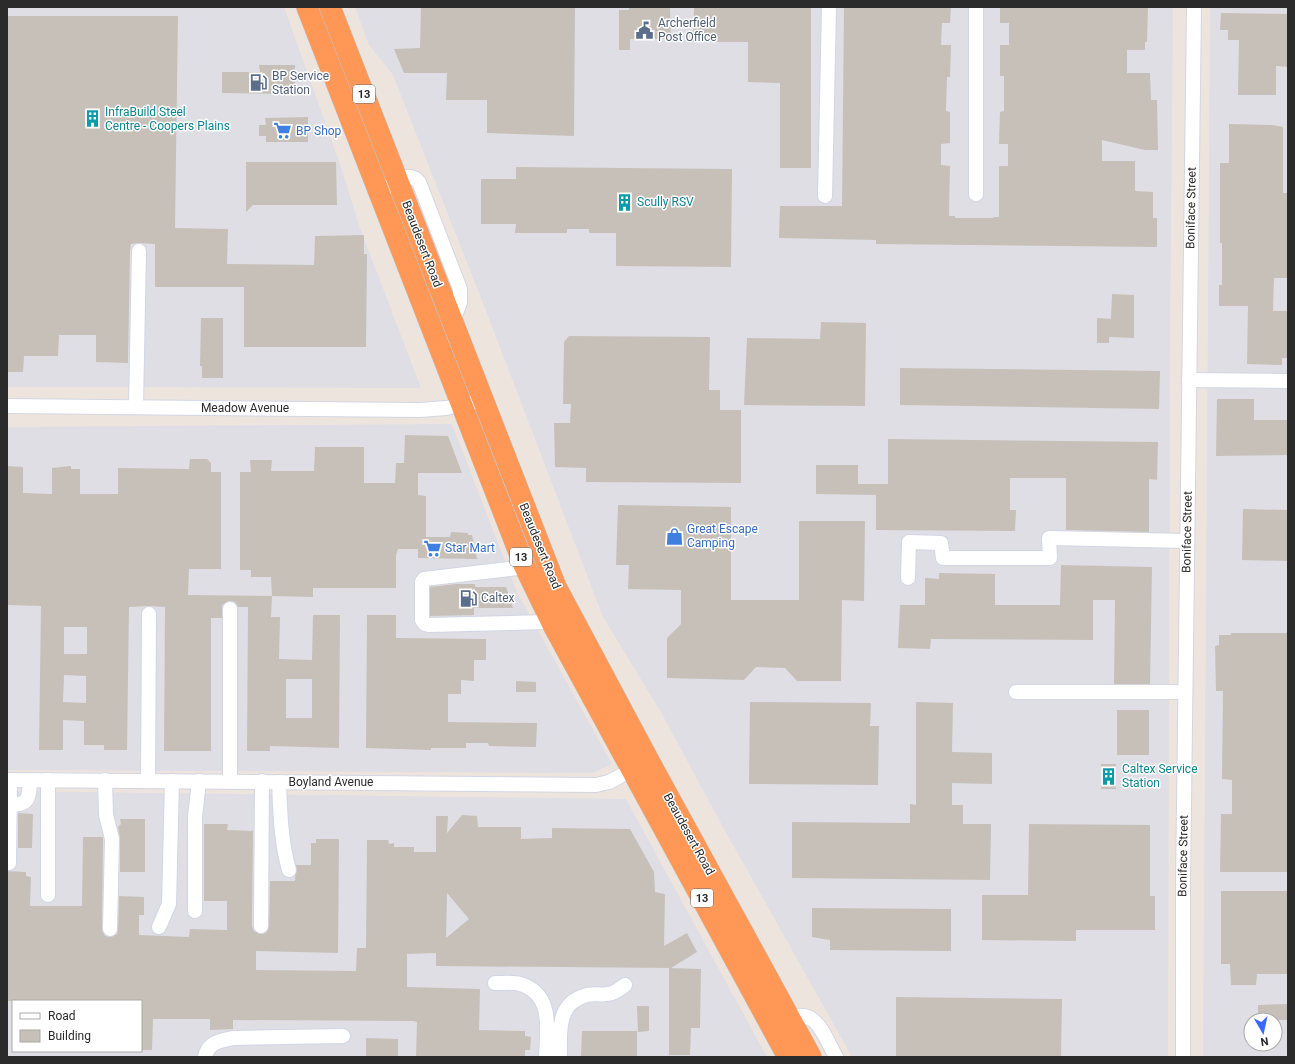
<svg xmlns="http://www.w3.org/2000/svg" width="1295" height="1064" viewBox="0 0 1295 1064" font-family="Roboto,sans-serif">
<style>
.industrial{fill:#dfdee5;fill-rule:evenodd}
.building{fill:#c6c0b8;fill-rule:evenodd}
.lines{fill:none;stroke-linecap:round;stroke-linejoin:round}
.minor-casing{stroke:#d2d6e4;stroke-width:16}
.highway-casing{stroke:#c4c4c4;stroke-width:22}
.minor{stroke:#fff;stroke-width:14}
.highway{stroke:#ff9756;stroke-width:21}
.labels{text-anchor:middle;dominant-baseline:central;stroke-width:3;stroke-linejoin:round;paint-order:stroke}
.shield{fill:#fff;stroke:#6b6b6b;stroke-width:1}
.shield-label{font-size:11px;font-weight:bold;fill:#2b2b2b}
.service-label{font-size:12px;fill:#4e5e75;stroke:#fff;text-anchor:start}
.culture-label{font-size:12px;fill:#0d838f;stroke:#fff;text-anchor:start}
.shop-label{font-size:12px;fill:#366cbe;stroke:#fff;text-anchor:start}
.street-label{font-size:12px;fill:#2b2b2b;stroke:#fff}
</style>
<rect width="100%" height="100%" fill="#ede5dd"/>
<g class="industrial">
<path d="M7,7h277l57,160 19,61 61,160 -414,-1z"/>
<path d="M355,7h818l-3,337 -2,713h-316l-133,-237 -57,-106 -59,-97 -115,-301 -95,-241 -24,-30z"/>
<path d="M1210,7h78v1050h-85zM1251,1020h24v24h-24z"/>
<path d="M452,424l65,168 95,172 -19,9 -586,-3v-343z"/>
<path d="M7,791l619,8 141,258h-760zM13,1001h128v50h-128z"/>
</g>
<g class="building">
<path d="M421,7h154l-1,129 -87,-3v-33h-41l1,-27h-43l-10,-24 26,-1z"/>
<path d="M629,7h41l1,32h-41v11h-11v-40h10z"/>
<path d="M694,7h117v161h-31v-85l-32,-1v-40h-55z"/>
<path d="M844,7h107l-1,16h-8l-1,22h10l-1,32h-3l-1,34 4,1v31l-9,1v21l9,1 -1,50h6v2h39l-1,-1h6v-51h9v-22h-9l1,-32 4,-1v-35h-4v-31h9v-22h-9v-16h148l-1,35h-2v8h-18v23h23l1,27h6l1,50h-13l-43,-10v21h33v30l18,1v26h4v29l-281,-3v-4l-97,-2 1,-32h62z"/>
<path d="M1221,13l67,1v53l-12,-1v29h-38l1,-55h-11v-10h-8z"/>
<path d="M7,16h171l-3,212 53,1 -1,35 87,1 1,-29 49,-1v19h3l-1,93h-122v-60h-89v-43l-16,-1 -8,1 -1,7 -2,112 -32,-1v-27h-37l-1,21h-34l-1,16h-16z"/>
<path d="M259,65h36v29l-73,-1v-21h38z"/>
<path d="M308,117v25h-42v-6h-7v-11h7l-1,-7z"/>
<path d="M1229,124l43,1 11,2v66h5v85h-14l-1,33h15v47h-6v7l-35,-1 1,-58h-29v-21h3v-42h-2v-80h9z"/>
<path d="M246,162h90l1,43h-84l-7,7z"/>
<path d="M516,167l216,2 -1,98 -115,-1v-33h-27v-4h-22v4h-52l1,-9h-35v-45h35z"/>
<path d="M1112,294l22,1v43l-25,-1v6h-12v-25l14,1z"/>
<path d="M201,318h22v60h-21v-12h-2z"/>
<path d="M821,322l45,1 -1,83 -121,-1 3,-67 73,1z"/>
<path d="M569,336l141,1 -1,53h11v20h21v73l-155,-1v-14l-31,-1 -1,-44h16l1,-19h-8l1,-62z"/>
<path d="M900,368l260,3 -1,38 -259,-4z"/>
<path d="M1217,399h37v21h34v35l-72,1z"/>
<path d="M405,435l43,1 14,37h-44v22l8,1v41h24l1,-5 17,1v2h4l5,24 -59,-1v-9h-20l-2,6v33h-83v9l-41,-1 -1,-19h-20v-7h-11v-98h11l-1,-12h22l-1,11h43l1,-24h49v36h31l1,-20h8z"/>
<path d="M888,439l270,3 -1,38 -8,-1v53l-83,-2v-52h-56v32h6l-1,21 -139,-1v-35l-60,-1v-29h42v19h30z"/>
<path d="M190,459h17l4,4v9h10v97h-32l-1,26 84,1 -1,21h9l-1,42 33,1 1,-45h27l-1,133 -69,-2v5h-23l1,-144h-10l-3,-5 -5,-1 -8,4v13h-11v133h-47l1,-144 -16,-1 -20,1 -2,143h-23v-5h-20v-24l-21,-1v30h-24l2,-144 -34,-1v-139l16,1v26l29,1v-26l19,-2v3h9v25h38v-26l71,1zM64,627h23v27h-23zM64,675l22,1v27l-23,-1zM286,679h26v39h-26z"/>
<path d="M618,505l113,2v93h68v-79h66l-1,80 -22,-1 -1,81h-44l-12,-13 -29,-1 -12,13 -77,-2v-40l14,-14v-34l-53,-1 1,-24h-13z"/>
<path d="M1243,509l45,1v51l-46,-1z"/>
<path d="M1061,565l91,2 -2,117h-36l1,-84h-22v40l-162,-1 -1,10 -32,-1 2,-43h25v-27l14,1v-6l56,1v31h65z"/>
<path d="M456,584h19v3h31l7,21h-39v7l-44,1v-29z"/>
<path d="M367,615h29v23l90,1v21h-12v21l-13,-1v14h-13v28l89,1 -1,24 -47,-1 -1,-3h-22v5h-35v2l-65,-2z"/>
<path d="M1231,633h57v239h-68l1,-58h11v-34l-10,-1 1,-88h-7l-1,-45 4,-1v-10h12z"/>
<path d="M516,681l20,1v10h-20z"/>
<path d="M750,702l121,1 -1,23h9l-1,59 -129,-1z"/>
<path d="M916,702l37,1 -1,49 40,1v31l-40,-1v22h11v19h28l-1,56 -198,-2v-56l118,1v-19l6,1z"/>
<rect x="1117" y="710" width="32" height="45"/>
<rect x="1101" y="764" width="15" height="25"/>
<path d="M18,813l15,1 -1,34h-14z"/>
<path d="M462,815l15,1 1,11h43v12l31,-1v-10l78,1 24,43 1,20 10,2 -1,52 23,-13 10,19 -26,16 -235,-2v-13l-29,1v33l73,2 -1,41 46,1v5l6,1 -1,13h-5v7h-109l1,-35 -4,-1 -180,-1v9l-23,1v-11h-57l-1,31h-11v-49h-134v-130l19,1v4l5,1 -1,29h52l1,-69h20l-1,92 3,7 5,1 7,-3 1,-4 1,-34 25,1v18h-5v20l50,2 1,-8 37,1v-29h-23v-77h24l-1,6 26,1 -1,95 2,5 7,3 5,-1 3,-7 1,-45h25l1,-16h15v-22h5v-4h23l-1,114 -82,-2v19l100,1 1,-23h9l1,-108h21l1,4 5,-1v4h20v5h22v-36h12l-1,17zM447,893l22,26 -23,19z"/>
<path d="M120,819h25v53h-25v-33l-2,-12 3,-3z"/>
<path d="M1029,824l121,1v71h5v34h-79v11l-94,-1v-45h46z"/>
<path d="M1221,891h67v83h-31l-1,11h-25l-1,-21h-9z"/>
<path d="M812,908l139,1v42l-121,-1v-10l-18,-3z"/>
<path d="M669,968l32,1 -1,59h-9l-1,27h-21z"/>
<path d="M896,997l166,2 -1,58h-165z"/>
<path d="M1288,1004v16h-30v-15z"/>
<path d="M637,1006h12v25l-11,1z"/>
<path d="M582,1031h55v26h-56z"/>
<path d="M366,1038l32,1v18h-32z"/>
</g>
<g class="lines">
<defs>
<g id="minor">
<path d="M976,194v-187"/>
<path d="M380,195c8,-10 27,-27 39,-13l41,107v13l-7,20"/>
<path d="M825,196l4,-189"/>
<path d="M1189,380l99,1"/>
<path d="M7,406l413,4 26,-2 37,-8"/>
<path d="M136,407l3,-156"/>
<path d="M526,567l-102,12 -2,3v38l3,4 4,1 122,-3"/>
<path d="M908,578l1,-36 32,1 2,15h107l-1,-20 138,3"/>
<path d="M1016,692h169"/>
<path d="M7,780l589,5 13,-3 30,-16"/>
<path d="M105,780l1,35 6,24 -2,90"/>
<path d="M148,781l1,-167"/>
<path d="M230,781v-172"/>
<path d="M279,782c1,29 2,60 10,88"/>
<path d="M7,805c22,0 22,-5 23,-25"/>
<path d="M9,863l1,-83"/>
<path d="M48,895v-115"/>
<path d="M195,911v-94l4,-36"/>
<path d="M261,926l1,-145"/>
<path d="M159,927l10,-23 3,-123"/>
<path d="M495,983c8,0 18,-1 25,1 34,10 27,46 26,73"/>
<path d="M782,1021c34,-17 40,11 54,36"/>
<path d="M205,1057c3,-15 15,-16 28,-19l110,-2"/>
<path d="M560,1057c0,-25 -4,-54 27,-62 8,-2 17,1 25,-2 4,-1 9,-5 13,-8"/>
<path d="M1183,1057v-172l11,-878"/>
</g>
<g id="highway">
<path d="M307,7l217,558 28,58 236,434"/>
<path d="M330,7l226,580 93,174 162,296"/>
</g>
</defs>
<use href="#minor" class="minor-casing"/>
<use href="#highway" class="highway-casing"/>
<use href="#minor" class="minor"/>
<use href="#highway" class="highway"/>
</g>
<defs>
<symbol id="civic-bare" viewBox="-9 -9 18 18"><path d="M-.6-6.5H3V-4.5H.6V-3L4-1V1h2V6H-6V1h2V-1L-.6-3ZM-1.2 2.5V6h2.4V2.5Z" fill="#5c6f8a" stroke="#fff" stroke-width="2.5" paint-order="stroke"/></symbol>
<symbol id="fuel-bare" viewBox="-9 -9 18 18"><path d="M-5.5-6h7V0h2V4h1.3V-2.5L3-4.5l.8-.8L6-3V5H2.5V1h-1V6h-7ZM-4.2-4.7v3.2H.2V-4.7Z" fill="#5c6f8a" stroke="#fff" stroke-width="2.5" paint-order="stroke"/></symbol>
<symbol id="building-bare" viewBox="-9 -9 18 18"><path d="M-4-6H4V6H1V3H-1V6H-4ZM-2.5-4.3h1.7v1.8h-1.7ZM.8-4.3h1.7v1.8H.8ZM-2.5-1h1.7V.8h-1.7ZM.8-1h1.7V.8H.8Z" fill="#0f9aa8" stroke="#fff" stroke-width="2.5" paint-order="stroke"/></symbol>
<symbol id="supermarket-bare" viewBox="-9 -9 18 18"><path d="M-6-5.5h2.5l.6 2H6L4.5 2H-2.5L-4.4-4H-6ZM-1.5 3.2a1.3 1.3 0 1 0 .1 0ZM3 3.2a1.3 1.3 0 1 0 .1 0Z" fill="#3f7fe0" stroke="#fff" stroke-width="2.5" paint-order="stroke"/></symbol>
<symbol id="shop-bare" viewBox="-9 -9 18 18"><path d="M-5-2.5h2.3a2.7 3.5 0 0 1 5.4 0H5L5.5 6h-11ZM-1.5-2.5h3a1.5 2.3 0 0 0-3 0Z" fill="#3f7fe0" stroke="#fff" stroke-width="2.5" paint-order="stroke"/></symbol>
</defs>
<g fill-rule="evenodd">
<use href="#civic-bare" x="632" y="18" width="25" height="25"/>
<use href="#fuel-bare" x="246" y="70" width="25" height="25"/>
<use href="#building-bare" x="80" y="106" width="25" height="25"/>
<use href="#supermarket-bare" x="270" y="118" width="25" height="25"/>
<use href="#building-bare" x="612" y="190" width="25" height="25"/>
<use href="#shop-bare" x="662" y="524" width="25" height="25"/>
<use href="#supermarket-bare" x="420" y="536" width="25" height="25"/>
<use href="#fuel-bare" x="456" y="586" width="25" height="25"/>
<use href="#building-bare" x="1096" y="764" width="25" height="25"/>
</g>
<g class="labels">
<g class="shield">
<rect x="353" y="85" width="22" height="18" rx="3"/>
<rect x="510" y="548" width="22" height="18" rx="3"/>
<rect x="691" y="889" width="22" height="18" rx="3"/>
</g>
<g class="shield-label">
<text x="364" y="94">13</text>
<text x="521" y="557">13</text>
<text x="702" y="898">13</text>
</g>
<g class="service-label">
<text x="658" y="23">Archerfield<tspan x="658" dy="14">Post Office</tspan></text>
<text x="272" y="76">BP Service<tspan x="272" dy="14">Station</tspan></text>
<text x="481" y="598">Caltex</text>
</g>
<g class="culture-label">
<text x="105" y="112">InfraBuild Steel<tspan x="105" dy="14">Centre - Coopers Plains</tspan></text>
<text x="637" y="202">Scully RSV</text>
<text x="1122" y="769">Caltex Service<tspan x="1122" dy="14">Station</tspan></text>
</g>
<g class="shop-label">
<text x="296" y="131">BP Shop</text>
<text x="687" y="529">Great Escape<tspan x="687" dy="14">Camping</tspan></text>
<text x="445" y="548">Star Mart</text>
</g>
<g class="street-label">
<text transform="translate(1191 208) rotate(-89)">Boniface Street</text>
<text transform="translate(422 244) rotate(69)">Beaudesert Road</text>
<text x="245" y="408">Meadow Avenue</text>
<text transform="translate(1187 532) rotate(-89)">Boniface Street</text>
<text transform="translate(540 546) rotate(68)">Beaudesert Road</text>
<text x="331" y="782">Boyland Avenue</text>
<text transform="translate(689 834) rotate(61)">Beaudesert Road</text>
<text transform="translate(1183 856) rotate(-89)">Boniface Street</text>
</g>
</g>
<rect width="1295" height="1064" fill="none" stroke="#2b2b2b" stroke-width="16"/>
<rect x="12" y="1000" width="130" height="52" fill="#ffffff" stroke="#aaaaaa"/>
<rect x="20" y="1013" width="20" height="6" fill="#ffffff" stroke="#aaaaaa"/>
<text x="48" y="1020" font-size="12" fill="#2b2b2b">Road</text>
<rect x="20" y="1030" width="20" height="12" fill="#c6c0b8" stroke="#aaaaaa"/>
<text x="48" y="1040" font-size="12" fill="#2b2b2b">Building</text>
<g transform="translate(1263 1032) rotate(171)"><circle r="19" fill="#ffffff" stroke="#aaaaaa"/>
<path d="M0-3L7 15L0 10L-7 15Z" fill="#3a68fc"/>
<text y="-6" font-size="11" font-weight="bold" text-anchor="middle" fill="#2b2b2b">N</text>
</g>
</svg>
